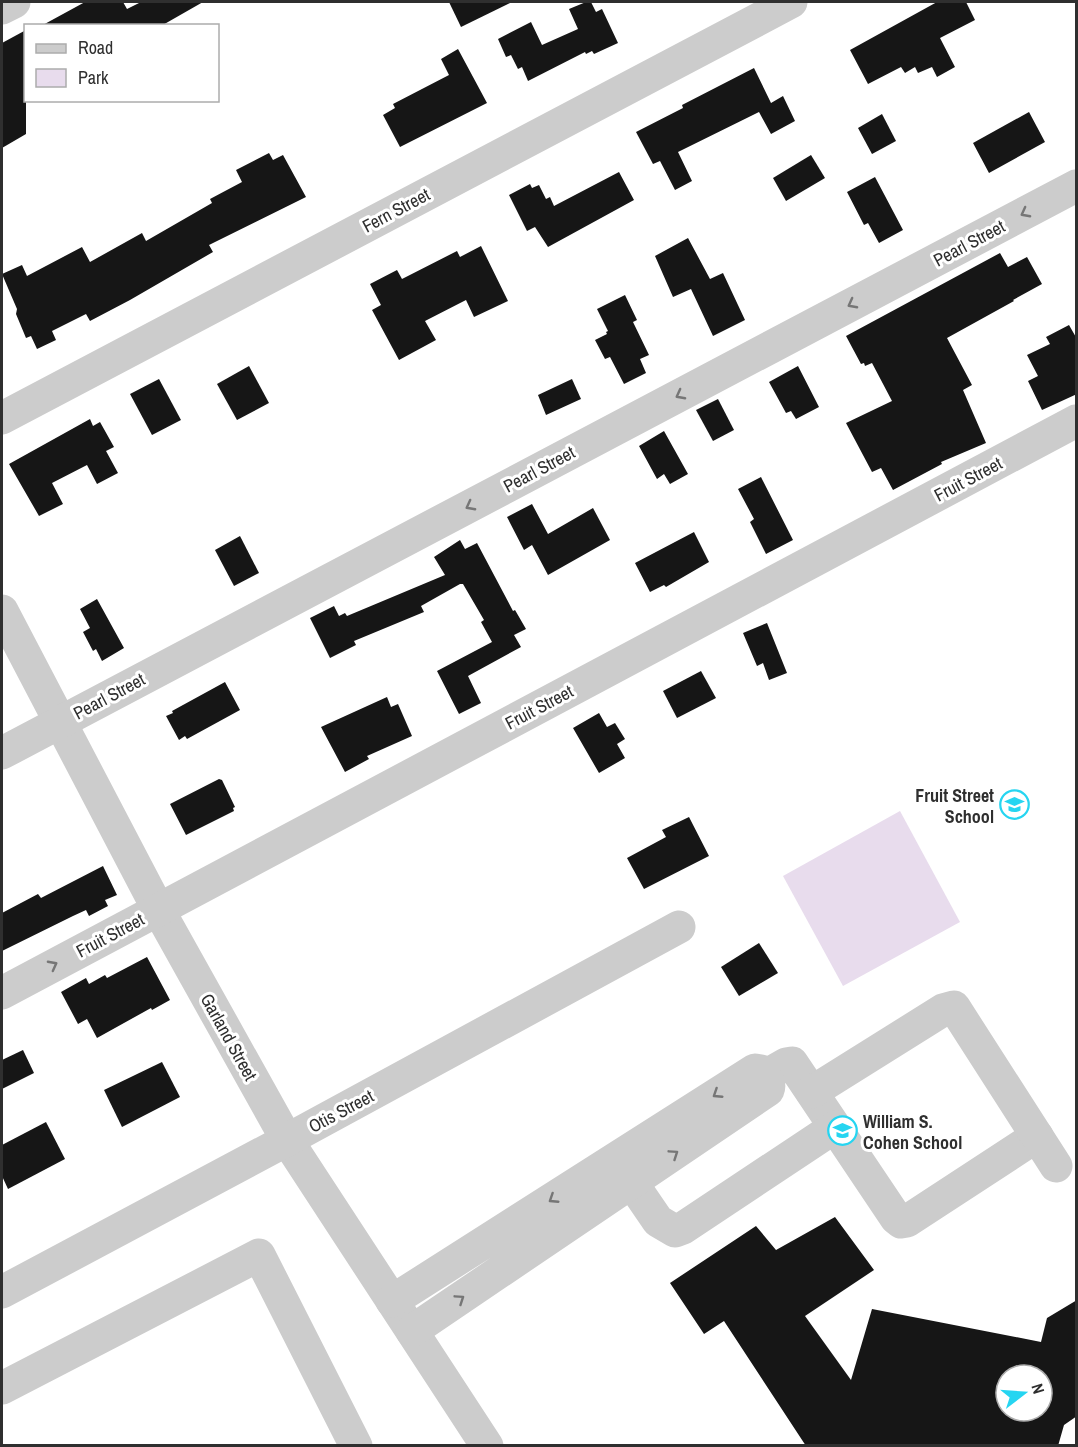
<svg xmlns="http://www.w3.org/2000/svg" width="1078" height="1447" viewBox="0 0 1078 1447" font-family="'Archivo Narrow',sans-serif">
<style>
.green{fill:#e8dced}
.building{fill:#161616;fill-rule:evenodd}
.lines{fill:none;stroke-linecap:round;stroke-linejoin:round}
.minor{stroke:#ccc;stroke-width:33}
.oneway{stroke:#767676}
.labels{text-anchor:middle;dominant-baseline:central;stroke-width:6;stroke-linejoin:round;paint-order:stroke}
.street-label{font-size:18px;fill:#2f2f2f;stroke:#fff}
.poi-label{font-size:18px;font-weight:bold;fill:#2f2f2f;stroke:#fff;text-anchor:end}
</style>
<rect width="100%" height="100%" fill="#fff"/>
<path class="green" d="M900,811l60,111 -117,64 -60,-110z"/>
<g class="building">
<path d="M85,2h38l4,7 14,-7h62l-42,24h-120z"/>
<path d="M449,2h63l-51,25z"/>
<path d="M586,2h5l5,10 6,-3 16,34 -24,11 -2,-3 -6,3 -1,-2 -57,29 -6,-14 -4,2 -7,-14 -5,2 -8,-18 33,-17 11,23 36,-16 -9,-20z"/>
<path d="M937,2h29l9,18 -35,18 15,29 -18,10 -5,-10 -14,6 -3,-6 -10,6 -4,-6 -33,17 -18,-34z"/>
<path d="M26,30v104l-24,14v-105z"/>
<path d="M458,49l29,54 -87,44 -17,-32 12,-7 -2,-4 56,-29 -8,-16z"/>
<path d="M754,68l17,35 12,-7 12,25 -24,13 -12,-22 -81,40 14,29 -17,9 -15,-29 -7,3 -17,-32 47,-24 -1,-3z"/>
<path d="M1029,112l16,30 -56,31 -16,-30z"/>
<path d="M882,114l14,27 -24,13 -14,-26z"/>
<path d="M269,153l4,7 10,-5 23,42 -97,48 4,7 -83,48 -40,21 -4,-7 -34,17 4,9 -19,9 -6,-13 -5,2 -10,-24 1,-5 -15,-35 20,-9 5,11 55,-29 8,15 52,-29 4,8 66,-38 -2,-4 32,-17 -6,-12z"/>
<path d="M811,155l14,23 -39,23 -13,-23z"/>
<path d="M619,172l15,28 -86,47 -13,-20 -8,4 -18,-36 21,-11 2,4 7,-3 7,14 4,-2 4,9z"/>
<path d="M875,177l28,53 -24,13 -11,-20 -4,2 -17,-33z"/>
<path d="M688,238l22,41 13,-6 22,47 -32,16 -22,-47 -18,8 -18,-41z"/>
<path d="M481,246l27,55 -34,16 -8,-17 -41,21 11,19 -37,20 -27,-50 9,-5 -11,-21 27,-14 5,9 55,-28 3,6z"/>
<path d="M1000,253l8,14 19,-10 15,27 -29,16 1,1 -67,37 25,47 -9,5 23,53 -45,19 1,2 -49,26 -12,-22 -9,4 -26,-49 46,-22 -20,-38 -7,3 -1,-3 -3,1 -15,-28z"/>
<path d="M625,295l12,25 -4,2 16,33 -9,4 6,14 -22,11 -14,-27 -5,2 -10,-19 12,-6 -1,-2 2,-1 -11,-22z"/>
<path d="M1069,325l8,14v55l-35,16 -14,-29 10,-5 -11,-21 23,-11 -4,-7z"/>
<path d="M249,366l20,37 -32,17 -20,-36z"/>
<path d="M798,366l21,41 -23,12 -5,-8 -5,2 -17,-31z"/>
<path d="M159,379l22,41 -29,15 -22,-41z"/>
<path d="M572,379l9,20 -35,16 -8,-20z"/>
<path d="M718,399l16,31 -21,11 -17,-31z"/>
<path d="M90,419l3,7 7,-4 14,25 -8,4 12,22 -21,11 -10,-19 -35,18 11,21 -24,12 -30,-52z"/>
<path d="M664,431l24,43 -18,10 -6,-10 -7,5 -18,-33z"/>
<path d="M761,477l32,63 -27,14 -16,-32 4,-3 -16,-30z"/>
<path d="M532,504l16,30 45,-26 17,32 -62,35 -16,-30 -8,5 -17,-33z"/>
<path d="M694,532l15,30 -43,25 -2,-2 -14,7 -15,-29z"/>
<path d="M240,536l19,37 -25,13 -19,-36z"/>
<path d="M460,540l5,9 12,-6 36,68 2,-1 11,19 -12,6 7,12 -53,29 13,27 -22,11 -22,-43 55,-29 -11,-20 3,-2 -21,-36h-3l-39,22 3,6 -70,29 2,4 -26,13 -20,-40 24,-12 5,10 6,-3 2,3 98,-41 -11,-18z"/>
<path d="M97,599l27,49 -22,13 -6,-12 -3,2 -10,-19 7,-4 -10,-19z"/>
<path d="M767,623l20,50 -18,7 -6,-17 -6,3 -14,-33z"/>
<path d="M701,671l15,27 -39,20 -14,-27z"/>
<path d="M225,682l15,28 -53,29 -2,-3 -6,4 -13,-24 7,-3 -1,-2z"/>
<path d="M387,697l4,10 7,-3 14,32 -45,20 2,3 -24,13 -24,-45z"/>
<path d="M599,713l8,14 8,-4 10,16 -8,5 8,14 -26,15 -26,-45z"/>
<path d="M219,779l3,1 13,27 -2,1 1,3 -48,24 -16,-31z"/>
<path d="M689,817l20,39 -65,33 -17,-31 39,-21 -4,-7z"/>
<path d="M103,866l14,29 -12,5 3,6 -19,10 -3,-6 -13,6 -71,35v-38l36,-19 3,4z"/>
<path d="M759,943l19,30 -39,23 -18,-29z"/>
<path d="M147,957l23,43 -18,10 -1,-2 -54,30 -10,-19 -9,5 -17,-32 25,-14 3,6 16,-9 2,3z"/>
<path d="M23,1050l11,23 -32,16v-29z"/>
<path d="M162,1062l18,35 -58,30 -18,-37z"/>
<path d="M46,1122l19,37 -57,30 -6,-13v-31z"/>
<path d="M835,1217l39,53 -69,46 46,64 21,-71 169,33 6,-24 30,-18v116l-13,9 -6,21h-252l-82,-125 -20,13 -34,-51 86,-57 20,24zM1006,1375h36v36h-36z"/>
</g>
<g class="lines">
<g class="minor">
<path d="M2,8l12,-6"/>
<path d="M2,418l789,-416"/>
<path d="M2,611l156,298 129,231 200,306"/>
<path d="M2,753l1074,-567"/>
<path d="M2,993l1074,-572"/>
<path d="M765,1076l21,-12 6,-1 104,155 5,4 6,-1 130,-85"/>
<path d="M812,1092l131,-82 11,-3 102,159"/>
<path d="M632,1183l26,38 17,10 8,-3 152,-101"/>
<path d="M2,1292l285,-152 392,-213"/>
<path d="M392,1301l363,-231 6,1c4,5 10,12 7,19l-356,241"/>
<path d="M2,1388l257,-133 97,191"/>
</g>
</g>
<defs><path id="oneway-chevron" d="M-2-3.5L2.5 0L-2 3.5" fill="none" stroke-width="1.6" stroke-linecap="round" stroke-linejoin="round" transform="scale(1.5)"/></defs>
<g class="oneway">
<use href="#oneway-chevron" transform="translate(1025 213) rotate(152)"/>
<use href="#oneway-chevron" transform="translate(852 304) rotate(152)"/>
<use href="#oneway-chevron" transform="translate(680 395) rotate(152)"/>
<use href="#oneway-chevron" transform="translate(470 506) rotate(152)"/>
<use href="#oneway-chevron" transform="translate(53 965) rotate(-28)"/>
<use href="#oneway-chevron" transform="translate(717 1094) rotate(147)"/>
<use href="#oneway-chevron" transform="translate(674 1154) rotate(-34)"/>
<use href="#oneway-chevron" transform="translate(553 1199) rotate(147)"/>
<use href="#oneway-chevron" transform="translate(460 1299) rotate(-34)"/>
</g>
<defs>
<symbol id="school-ring" viewBox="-11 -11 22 22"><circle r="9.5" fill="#fff" stroke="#26d5f1" stroke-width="1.5"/><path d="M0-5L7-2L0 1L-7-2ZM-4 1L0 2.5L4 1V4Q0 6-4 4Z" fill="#26d5f1"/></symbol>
</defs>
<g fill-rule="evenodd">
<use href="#school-ring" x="998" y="788" width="33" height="33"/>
<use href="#school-ring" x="826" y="1114" width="33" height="33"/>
</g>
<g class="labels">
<g class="street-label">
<text transform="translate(396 210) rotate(-28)">Fern Street</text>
<text transform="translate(969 243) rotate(-28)">Pearl Street</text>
<text transform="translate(539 469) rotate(-28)">Pearl Street</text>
<text transform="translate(968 479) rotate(-28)">Fruit Street</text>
<text transform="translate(109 696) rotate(-28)">Pearl Street</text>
<text transform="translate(539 707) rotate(-28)">Fruit Street</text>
<text transform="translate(110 935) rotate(-28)">Fruit Street</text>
<text transform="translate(229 1037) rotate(61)">Garland Street</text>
<text transform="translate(341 1111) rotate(-28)">Otis Street</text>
</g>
<g class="poi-label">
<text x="994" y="795">Fruit Street<tspan x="994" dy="21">School</tspan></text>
<text x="863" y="1121" text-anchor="start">William S.<tspan x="863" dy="21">Cohen School</tspan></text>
</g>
</g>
<rect width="1078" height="1447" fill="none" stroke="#2f2f2f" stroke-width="6"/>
<rect x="24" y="24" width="195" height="78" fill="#ffffff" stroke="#acacac" stroke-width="1.5"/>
<rect x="36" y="44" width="30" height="9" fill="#cccccc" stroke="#acacac" stroke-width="1.5"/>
<text x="78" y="54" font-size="18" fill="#2f2f2f">Road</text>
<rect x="36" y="69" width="30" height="18" fill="#e8dced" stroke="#acacac" stroke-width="1.5"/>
<text x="78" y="84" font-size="18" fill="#2f2f2f">Park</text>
<g transform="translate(1024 1393) rotate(73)"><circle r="28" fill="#ffffff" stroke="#acacac" stroke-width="1.5"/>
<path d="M0-4.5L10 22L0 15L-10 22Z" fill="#26d5f1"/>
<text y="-9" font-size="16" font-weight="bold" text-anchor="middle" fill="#2f2f2f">N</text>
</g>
</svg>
